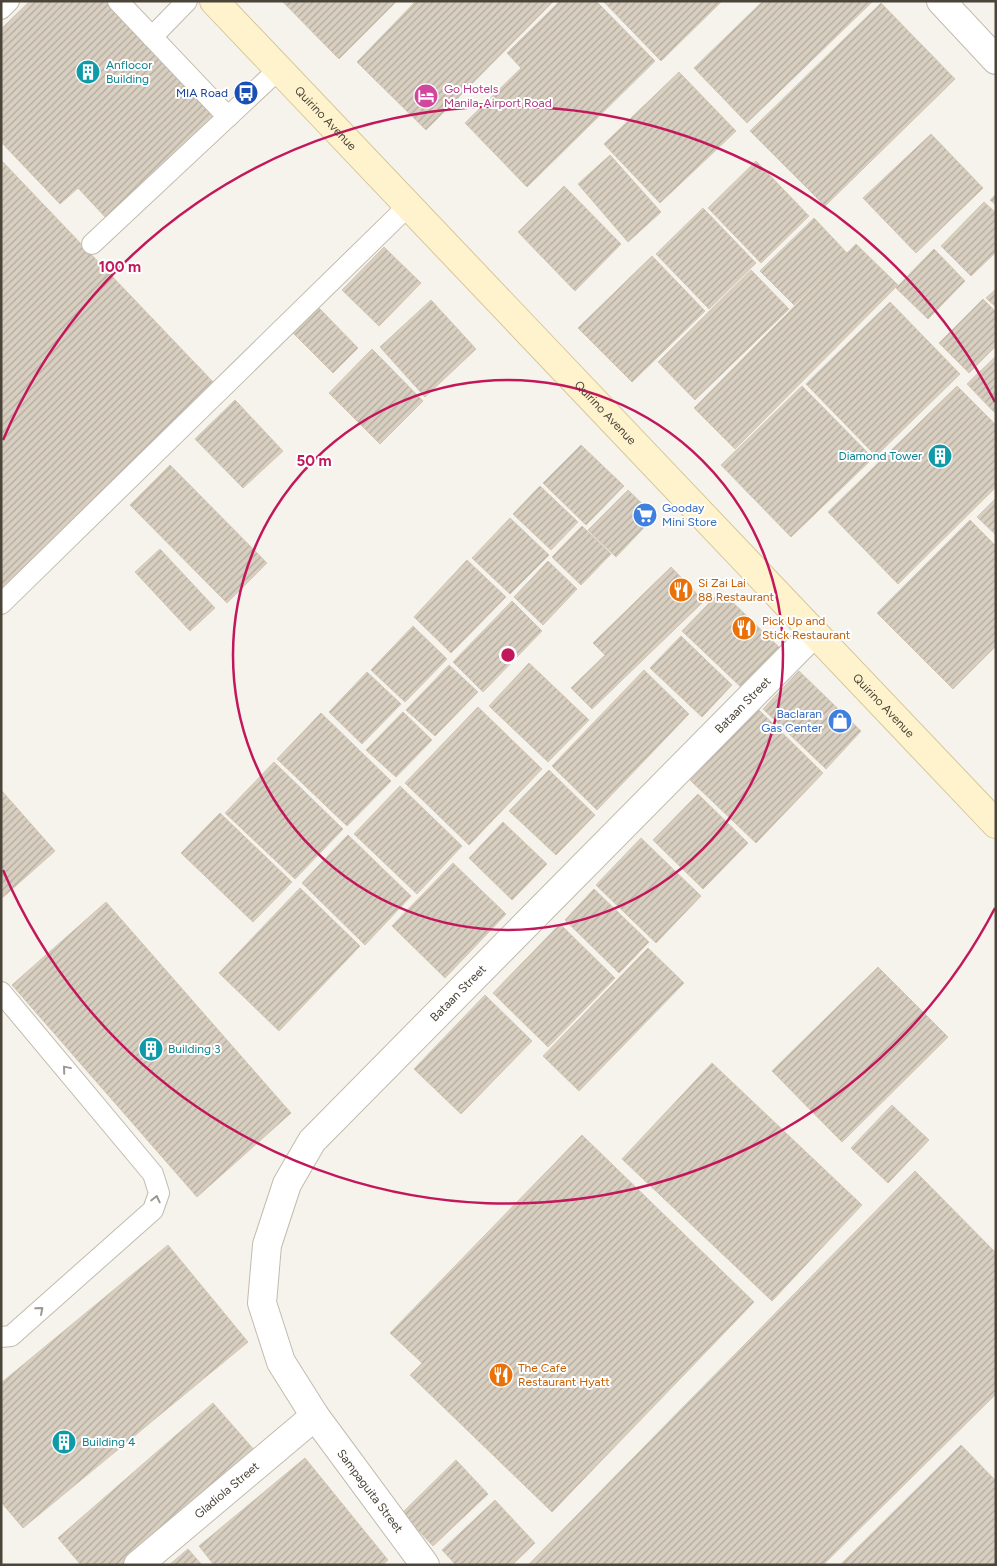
<svg xmlns="http://www.w3.org/2000/svg" width="997" height="1566" viewBox="0 0 997 1566" font-family="Figtree,sans-serif">
<style>
.building{fill:url(#building-hatch);stroke:#d3c7b4}
.lines{fill:none;stroke-linecap:round;stroke-linejoin:round}
.service-casing{stroke:#c2bbae;stroke-width:22}
.minor-casing{stroke:#c2bbae;stroke-width:30}
.secondary-casing{stroke:#d6c79b;stroke-width:30}
.service{stroke:#fff;stroke-width:20}
.minor{stroke:#fff;stroke-width:28}
.secondary{stroke:#fff3cd;stroke-width:28}
.oneway{stroke:#9c9892}
.ring{fill:none;stroke:#c2185b;stroke-width:2.5}
.labels{text-anchor:middle;dominant-baseline:central;stroke-width:4;stroke-linejoin:round;paint-order:stroke}
.culture-label{font-size:12px;fill:#0d838f;stroke:#fff;text-anchor:start}
.hotel-label{font-size:12px;fill:#b23c85;stroke:#fff;text-anchor:start}
.transit-label{font-size:12px;fill:#164399;stroke:#fff;text-anchor:end}
.street-label{font-size:12px;fill:#4b4439;stroke:#fff}
.shop-label{font-size:12px;fill:#366cbe;stroke:#fff;text-anchor:start}
.food-label{font-size:12px;fill:#c56008;stroke:#fff;text-anchor:start}
.centre{fill:#c2185b;stroke:#fff;stroke-width:2.5}
.ring-label{font-size:15px;text-anchor:middle;font-weight:bold;fill:#c2185b;stroke:#fff;stroke-width:4;stroke-linejoin:round;paint-order:stroke}
</style>
<defs>
<pattern id="building-hatch" width="6" height="6" patternUnits="userSpaceOnUse" patternTransform="scale(1.25)"><rect width="6" height="6" fill="#d8cfc1"/><path d="M-1 1l2-2M0 6l6-6M5 7l2-2" fill="none" stroke="#b1aa9e"/></pattern>
</defs>
<rect width="100%" height="100%" fill="#f6f3ec"/>
<g class="building">
<path d="M30,1h77l109,115 -109,103 -29,-31 -18,16 -59,-62v-113z"/>
<path d="M282,1h115l-58,58z"/>
<path d="M416,1h138l-128,129 -69,-68z"/>
<path d="M560,1h36l59,60 -128,126 -62,-64 56,-55 -14,-15z"/>
<path d="M603,1h119l-61,60z"/>
<path d="M763,1h110l-126,122 -53,-55z"/>
<path d="M881,3l74,76 -130,127 -75,-75z"/>
<path d="M679,72l57,59 -76,72 -56,-59z"/>
<path d="M931,134l52,54 -67,65 -53,-55z"/>
<path d="M610,155l51,57 -33,30 -50,-58z"/>
<path d="M1,160l214,224 -214,204z"/>
<path d="M756,161l53,55 -48,47 -53,-55z"/>
<path d="M564,186l57,58 -46,47 -57,-59z"/>
<path d="M996,194v11l-6,-5z"/>
<path d="M984,202l12,11v39l-25,24 -30,-30z"/>
<path d="M703,208l53,55 -47,46 -53,-55z"/>
<path d="M814,218l33,35 -53,52 -34,-34z"/>
<path d="M856,244l42,41 -163,164 -41,-41z"/>
<path d="M384,247l37,36 -42,43 -37,-36z"/>
<path d="M934,249l31,32 -37,38 -32,-31z"/>
<path d="M652,256l53,55 -73,71 -54,-54z"/>
<path d="M751,270l38,39 -94,91 -37,-38z"/>
<path d="M996,289v18l-10,-9z"/>
<path d="M983,299l13,13v34l-27,27 -30,-30z"/>
<path d="M431,300l45,49 -51,48 -45,-50z"/>
<path d="M890,302l70,72 -84,82 -70,-72z"/>
<path d="M319,308l39,40 -25,25 -40,-40z"/>
<path d="M372,349l51,52 -43,43 -51,-51z"/>
<path d="M996,356v54l-2,2 -27,-28z"/>
<path d="M802,386l71,72 -82,79 -70,-72z"/>
<path d="M957,386l39,39v62l-98,97 -70,-72z"/>
<path d="M235,400l48,51 -40,37 -48,-49z"/>
<path d="M581,445l43,41 -38,39 -43,-42z"/>
<path d="M170,465l97,98 -40,40 -97,-98z"/>
<path d="M540,486l38,36 -27,28 -38,-36z"/>
<path d="M628,490l27,26 -39,41 -28,-27z"/>
<path d="M996,498v37l-19,-18z"/>
<path d="M510,518l39,37 -39,39 -38,-36z"/>
<path d="M970,520l26,26v100l-43,43 -76,-76z"/>
<path d="M582,526l29,28 -30,31 -29,-28z"/>
<path d="M160,549l55,59 -25,23 -55,-59z"/>
<path d="M467,560l39,37 -55,56 -37,-36z"/>
<path d="M548,561l29,28 -34,36 -29,-28z"/>
<path d="M671,567l33,34 -112,108 -21,-21 34,-33 -12,-12z"/>
<path d="M721,591l61,59 -38,40 -62,-59z"/>
<path d="M512,601l30,30 -59,61 -30,-30z"/>
<path d="M413,626l34,33 -42,43 -34,-32z"/>
<path d="M681,636l51,49 -30,32 -52,-49z"/>
<path d="M529,663l60,57 -41,42 -59,-56z"/>
<path d="M449,665l29,27 -43,44 -29,-26z"/>
<path d="M644,670l45,44 -92,96 -45,-44z"/>
<path d="M799,671l62,60 -35,38 -63,-60z"/>
<path d="M367,672l34,32 -39,40 -33,-32z"/>
<path d="M478,707l64,62 -73,76 -64,-62z"/>
<path d="M758,709l65,64 -67,70 -66,-63z"/>
<path d="M403,712l29,28 -36,37 -30,-27z"/>
<path d="M321,713l70,68 -44,45 -70,-67z"/>
<path d="M274,762l69,67 -48,50 -70,-66z"/>
<path d="M549,770l46,45 -39,40 -47,-44z"/>
<path d="M400,786l62,60 -45,48 -63,-60z"/>
<path d="M1,790l54,61 -54,48z"/>
<path d="M698,794l50,49 -45,46 -50,-49z"/>
<path d="M220,813l72,69 -39,40 -72,-69z"/>
<path d="M503,822l44,42 -35,36 -43,-42z"/>
<path d="M348,835l63,61 -46,49 -63,-62z"/>
<path d="M641,838l60,58 -45,47 -60,-58z"/>
<path d="M453,863l53,51 -61,64 -53,-52z"/>
<path d="M300,888l60,58 -81,85 -60,-58z"/>
<path d="M594,889l55,53 -30,31 -54,-53z"/>
<path d="M106,902l185,211 -94,84 -185,-212z"/>
<path d="M560,924l55,54 -67,69 -55,-54z"/>
<path d="M648,948l36,35 -105,108 -36,-35z"/>
<path d="M878,967l70,70 -106,105 -70,-71z"/>
<path d="M485,995l47,46 -71,73 -47,-45z"/>
<path d="M712,1063l150,142 -90,96 -150,-142z"/>
<path d="M892,1105l37,35 -41,43 -37,-35z"/>
<path d="M582,1135l172,167 -202,210 -142,-137 12,-12 -32,-30z"/>
<path d="M915,1171l81,82v141l-173,171h-295z"/>
<path d="M168,1245l80,97 -225,186 -22,-26v-119z"/>
<path d="M213,1403l43,49 -131,113h-44l-23,-27z"/>
<path d="M961,1445l35,36v84h-156z"/>
<path d="M305,1458l83,102 -6,5h-168l-15,-19z"/>
<path d="M456,1460l32,34 -55,52 -31,-33z"/>
<path d="M495,1500l40,43 -23,22h-56l-14,-15z"/>
<path d="M188,1549l14,16h-33z"/>
</g>
<g class="lines">
<defs>
<g id="service">
<path d="M118,1l110,116"/>
<path d="M1,9l8,-8"/>
<path d="M152,37l35,-36"/>
<path d="M92,244l187,-175"/>
<path d="M1,604l407,-398"/>
<path d="M1,992l152,182 6,19 -6,17 -142,126 -10,1"/>
</g>
<g id="minor">
<path d="M941,1l55,59"/>
<path id="s1" d="M138,1565l177,-149"/>
<path id="s2" d="M425,1565l-110,-149 -34,-54 -19,-59 5,-58 20,-61 25,-43 502,-508"/>
</g>
<g id="secondary">
<path id="s3" d="M214,1l782,823"/>
</g>
</defs>
<use href="#service" class="service-casing"/>
<use href="#minor" class="minor-casing"/>
<use href="#secondary" class="secondary-casing"/>
<use href="#service" class="service"/>
<use href="#minor" class="minor"/>
<use href="#secondary" class="secondary"/>
</g>
<defs><path id="oneway-chevron" d="M-2-3.5L2.5 0L-2 3.5" fill="none" stroke-width="1.6" stroke-linecap="round" stroke-linejoin="round" transform="scale(1.25)"/></defs>
<g class="oneway">
<use href="#oneway-chevron" transform="translate(66 1069) rotate(-130)"/>
<use href="#oneway-chevron" transform="translate(156 1199) rotate(-77)"/>
<use href="#oneway-chevron" transform="translate(40 1310) rotate(-41)"/>
</g>
<g class="ring">
<circle cx="508" cy="655" r="275"/>
<path d="M995 908A549 549 0 0 1 3 870M3 440A549 549 0 0 1 995 402"/>
</g>
<defs>
<symbol id="building-disc" viewBox="-11 -11 22 22"><circle r="9.5" fill="#0f9aa8" stroke="#fff"/><path d="M-4-6H4V6H1V3H-1V6H-4ZM-2.5-4.3h1.7v1.8h-1.7ZM.8-4.3h1.7v1.8H.8ZM-2.5-1h1.7V.8h-1.7ZM.8-1h1.7V.8H.8Z" fill="#fff"/></symbol>
<symbol id="bus-disc" viewBox="-11 -11 22 22"><circle r="9.5" fill="#1a4fb4" stroke="#fff"/><path d="M-5-6H5V4H4V6H2V4H-2V6H-4V4H-5ZM-3.5-4V0h7V-4ZM-3.5 1.2v1.5H-2V1.2ZM2 1.2v1.5H3.5V1.2Z" fill="#fff"/></symbol>
<symbol id="hotel-disc" viewBox="-11 -11 22 22"><circle r="9.5" fill="#d1479c" stroke="#fff"/><path d="M-6-4.5h1.5V1H6V5H4.5V3h-9V5H-6ZM-4 0a1.8 1.8 0 1 1 3.6 0ZM.5 0V-2.5h3Q6-2.5 6 0Z" fill="#fff"/></symbol>
<symbol id="supermarket-disc" viewBox="-11 -11 22 22"><circle r="9.5" fill="#3f7fe0" stroke="#fff"/><path d="M-6-5.5h2.5l.6 2H6L4.5 2H-2.5L-4.4-4H-6ZM-1.5 3.2a1.3 1.3 0 1 0 .1 0ZM3 3.2a1.3 1.3 0 1 0 .1 0Z" fill="#fff"/></symbol>
<symbol id="restaurant-disc" viewBox="-11 -11 22 22"><circle r="9.5" fill="#e8710a" stroke="#fff"/><path d="M-5-6h1v4h1v-4h1v4h1v-4h1v5L-1.5 .5V6h-2V.5L-5-1ZM5-6V6H3V1.5H1.5Q1.5-4 5-6Z" fill="#fff"/></symbol>
<symbol id="shop-disc" viewBox="-11 -11 22 22"><circle r="9.5" fill="#3f7fe0" stroke="#fff"/><path d="M-5-2.5h2.3a2.7 3.5 0 0 1 5.4 0H5L5.5 6h-11ZM-1.5-2.5h3a1.5 2.3 0 0 0-3 0Z" fill="#fff"/></symbol>
</defs>
<g fill-rule="evenodd">
<use href="#building-disc" x="74" y="58" width="28" height="28"/>
<use href="#bus-disc" x="232" y="79" width="28" height="28"/>
<use href="#hotel-disc" x="412" y="82" width="28" height="28"/>
<use href="#building-disc" x="926" y="442" width="28" height="28"/>
<use href="#supermarket-disc" x="631" y="501" width="28" height="28"/>
<use href="#restaurant-disc" x="667" y="576" width="28" height="28"/>
<use href="#restaurant-disc" x="730" y="614" width="28" height="28"/>
<use href="#shop-disc" x="826" y="707" width="28" height="28"/>
<use href="#building-disc" x="137" y="1035" width="28" height="28"/>
<use href="#restaurant-disc" x="487" y="1361" width="28" height="28"/>
<use href="#building-disc" x="50" y="1428" width="28" height="28"/>
</g>
<g class="labels">
<g class="culture-label">
<text x="106" y="65">Anflocor<tspan x="106" dy="14">Building</tspan></text>
<text x="922" y="456" text-anchor="end">Diamond Tower</text>
<text x="168" y="1049">Building 3</text>
<text x="82" y="1442">Building 4</text>
</g>
<g class="hotel-label">
<text x="444" y="89">Go Hotels<tspan x="444" dy="14">Manila-Airport Road</tspan></text>
</g>
<g class="transit-label">
<text x="228" y="93">MIA Road</text>
</g>
<g class="street-label">
<text stroke="none"><textPath href="#s3" startOffset="162">Quirino Avenue</textPath></text>
<text stroke="none"><textPath href="#s3" startOffset="568">Quirino Avenue</textPath></text>
<text stroke="none"><textPath href="#s2" startOffset="1096">Bataan Street</textPath></text>
<text stroke="none"><textPath href="#s3" startOffset="972">Quirino Avenue</textPath></text>
<text stroke="none"><textPath href="#s2" startOffset="691">Bataan Street</textPath></text>
<text stroke="none"><textPath href="#s1" startOffset="116">Gladiola Street</textPath></text>
<text transform="translate(370 1491) rotate(53)">Sampaguita Street</text>
</g>
<g class="shop-label">
<text x="662" y="508">Gooday<tspan x="662" dy="14">Mini Store</tspan></text>
<text x="822" y="714" text-anchor="end">Baclaran<tspan x="822" dy="14">Gas Center</tspan></text>
</g>
<g class="food-label">
<text x="698" y="583">Si Zai Lai<tspan x="698" dy="14">88 Restaurant</tspan></text>
<text x="762" y="621">Pick Up and<tspan x="762" dy="14">Stick Restaurant</tspan></text>
<text x="518" y="1368">The Cafe<tspan x="518" dy="14">Restaurant Hyatt</tspan></text>
</g>
</g>
<circle cx="508" cy="655" r="8" class="centre"/>
<g class="ring-label">
<text x="120" y="272">100 m</text>
<text x="314" y="466">50 m</text>
</g>
<rect width="997" height="1566" fill="none" stroke="#4b4439" stroke-width="5"/>
</svg>
